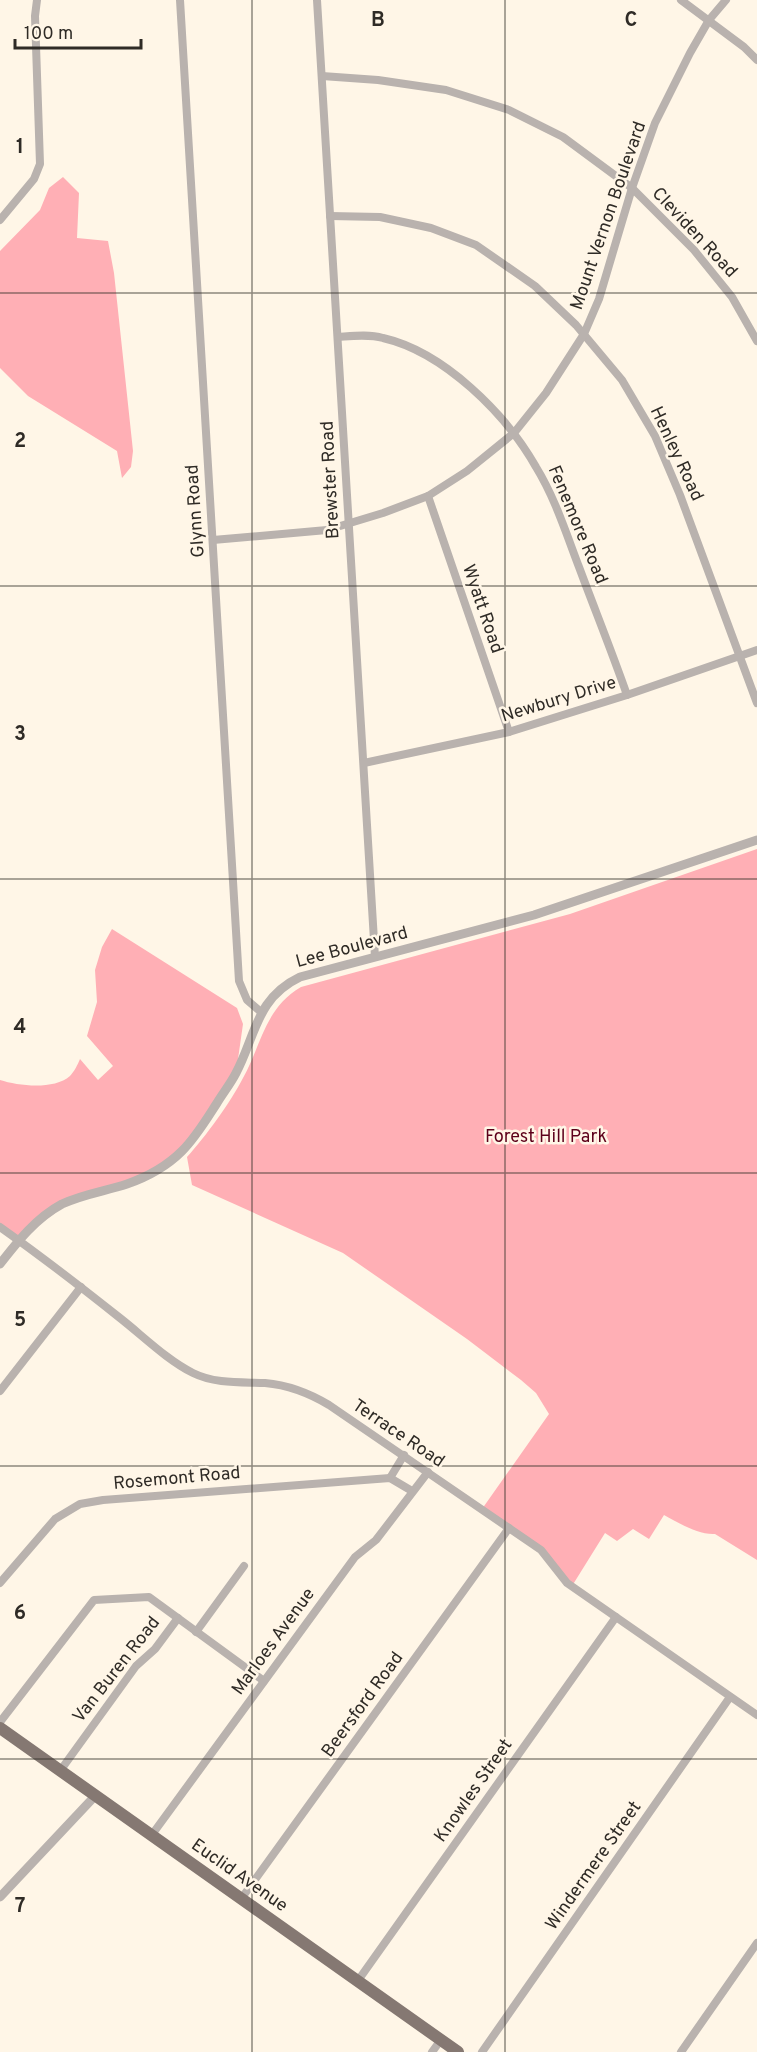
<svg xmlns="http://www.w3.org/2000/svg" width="757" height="2052" viewBox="0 0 757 2052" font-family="Overpass,sans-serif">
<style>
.green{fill:#ffafb5}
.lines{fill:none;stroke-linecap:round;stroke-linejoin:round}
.minor{stroke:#b9b2ae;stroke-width:8}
.tertiary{stroke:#b9b2ae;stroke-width:9}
.primary{stroke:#857872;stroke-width:12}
.grid{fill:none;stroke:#2f2b26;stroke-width:1.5;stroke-opacity:0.55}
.labels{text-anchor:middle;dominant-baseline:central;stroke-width:5;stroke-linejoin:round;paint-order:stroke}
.street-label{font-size:18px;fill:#2f2b26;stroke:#fff6e7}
.park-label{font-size:18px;fill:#5d001a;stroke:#fff6e7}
.grid-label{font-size:20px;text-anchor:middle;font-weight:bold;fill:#2f2b26;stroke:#fff6e7;stroke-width:5;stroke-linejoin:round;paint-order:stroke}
</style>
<rect width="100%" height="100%" fill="#fff6e7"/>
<g class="green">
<path d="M63,177l16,16 -2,45 31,3 6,32 19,178 -2,16 -9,11 -5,-27 -89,-55 -28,-28v-117l40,-41 9,-22z"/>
<path d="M757,849v711l-42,-26c-17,1 -36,-11 -51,-19l-15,24 -16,-10 -16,12 -12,-8 -33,53 -31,-36 -59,-41 67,-95 -13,-21 -15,-13 -54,-41 -124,-86 -151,-68 -5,-28c19,-21 43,-54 56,-79 19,-34 21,-69 58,-91l269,-73z"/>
<path d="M112,929l125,79 6,16 -7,49 -41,63 -44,37 -74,24 -59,43 -18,-13v-147c19,6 54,10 70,-4 4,-4 8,-12 10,-17l18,21 15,-14 -26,-30 10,-34 -2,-32 7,-23z"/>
</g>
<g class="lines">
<g class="minor">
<path d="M180,0l59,981 8,19 14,12"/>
<path d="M317,0l58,957"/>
<path d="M681,0l63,47 13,13"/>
<path d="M322,76l56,4 68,10 63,20 54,27 69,51 62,62 38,47 25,44"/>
<path d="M330,216l50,1 51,11 45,17 59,41 41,39 46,55 33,56 25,59 77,208"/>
<path d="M0,220l34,-41 6,-15 -5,-148 2,-16"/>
<path d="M338,337c15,-1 31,-3 45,1 61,14 123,76 153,129 19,31 30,66 43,100 16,43 33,85 48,128"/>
<path d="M428,496l81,236"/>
<path d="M213,540l114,-10 56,-17 45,-17 39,-25 47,-38 32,-40 38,-59 15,-35 33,-111 23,-65 35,-70 19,-33 17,-20"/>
<path d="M364,763l145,-31 118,-37 130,-45"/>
<path d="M0,1227c41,29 81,60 120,91 23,18 47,42 73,55 22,11 48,9 72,10 23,2 44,10 64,22l212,145 26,33 190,132"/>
<path d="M0,1391l81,-104"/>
<path d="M390,1478l14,-23"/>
<path d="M0,1583l55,-64 25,-15 23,-4 287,-22 22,13"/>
<path d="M196,1632l48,-66"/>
<path d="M0,1722l94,-122 55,-3 115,84"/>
<path d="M60,1771l76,-105 19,-17 23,-31"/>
<path d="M151,1836l204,-279 21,-17 52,-68"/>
<path d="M241,1899l268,-371"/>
<path d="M357,1982l259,-365"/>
<path d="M432,2052l8,-11"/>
<path d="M482,2052l248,-355"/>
<path d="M681,2052l76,-109"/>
</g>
<g class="tertiary">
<path d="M0,1264c18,-23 36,-46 62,-60 21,-10 44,-13 65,-20 20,-7 40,-18 55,-33 14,-14 24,-31 35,-48 6,-10 14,-20 19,-30 20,-38 20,-75 64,-96l234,-62 223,-75"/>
<path d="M0,1897l95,-101"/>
</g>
<path class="primary" d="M0,1728l458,324"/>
</g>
<path class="grid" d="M252,0v2052M505,0v2052M0,293h757M0,586h757M0,879h757M0,1173h757M0,1466h757M0,1759h757"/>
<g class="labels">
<g class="street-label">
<text transform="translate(609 216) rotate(-71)">Mount Vernon Boulevard</text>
<text transform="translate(694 233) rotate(47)">Cleviden Road</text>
<text transform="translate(676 454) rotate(65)">Henley Road</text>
<text transform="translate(331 480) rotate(-93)">Brewster Road</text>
<text transform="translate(196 511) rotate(-94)">Glynn Road</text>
<text transform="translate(577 525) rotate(67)">Fenemore Road</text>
<text transform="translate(482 609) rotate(71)">Wyatt Road</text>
<text transform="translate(559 700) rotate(-17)">Newbury Drive</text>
<text transform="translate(352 948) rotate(-15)">Lee Boulevard</text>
<text transform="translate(398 1434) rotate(34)">Terrace Road</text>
<text transform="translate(177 1479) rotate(-5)">Rosemont Road</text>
<text transform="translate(274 1642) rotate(-54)">Marloes Avenue</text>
<text transform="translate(117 1670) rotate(-52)">Van Buren Road</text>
<text transform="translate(363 1705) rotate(-54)">Beersford Road</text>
<text transform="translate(474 1791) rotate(-55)">Knowles Street</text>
<text transform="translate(594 1866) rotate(-55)">Windermere Street</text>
<text transform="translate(239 1876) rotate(35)">Euclid Avenue</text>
</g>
<g class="park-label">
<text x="546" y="1137">Forest Hill Park</text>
</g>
</g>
<g class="grid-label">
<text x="378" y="26">B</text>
<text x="631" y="26">C</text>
<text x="20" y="153">1</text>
<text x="20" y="447">2</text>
<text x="20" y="740">3</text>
<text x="20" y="1033">4</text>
<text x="20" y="1326">5</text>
<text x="20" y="1619">6</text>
<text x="20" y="1912">7</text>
</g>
<path d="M15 39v9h126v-9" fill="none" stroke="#2f2b26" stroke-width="3"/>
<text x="24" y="39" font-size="18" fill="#2f2b26" stroke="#fff6e7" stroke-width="4.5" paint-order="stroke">100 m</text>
</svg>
